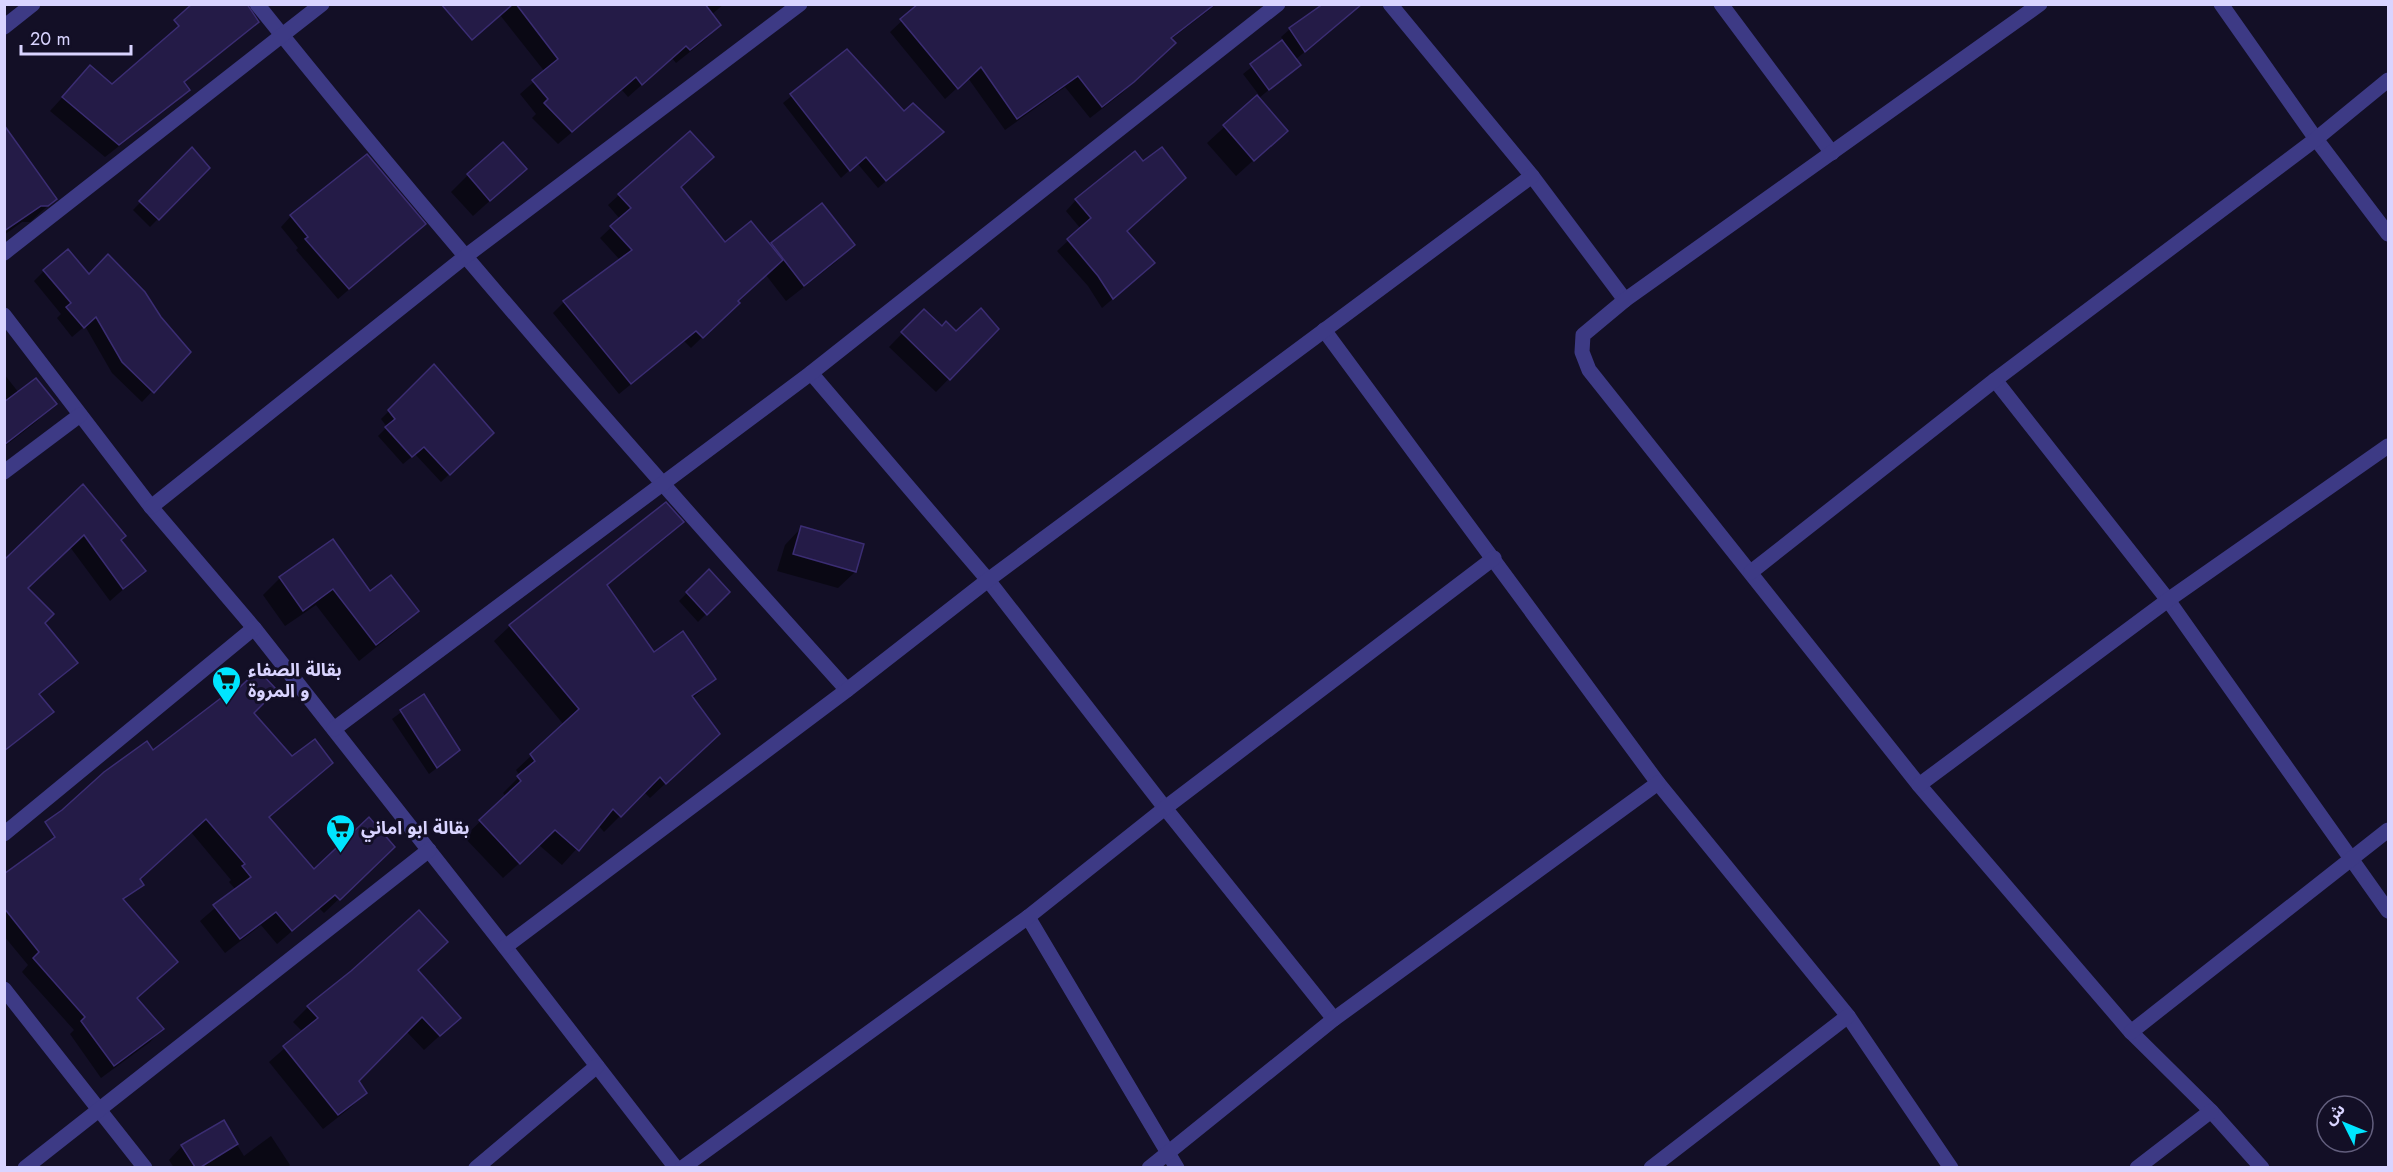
<svg xmlns="http://www.w3.org/2000/svg" width="2393" height="1172" viewBox="0 0 2393 1172" font-family="Jost,'Noto Sans Arabic',sans-serif">
<style>
.shadow{fill:#0007}
.building{fill:#241b47;stroke:#3b2d73;stroke-width:1.5}
.lines{fill:none;stroke-linecap:round;stroke-linejoin:round}
.minor{stroke:#3d3a85;stroke-width:15}
.labels{text-anchor:middle;dominant-baseline:central;stroke-width:6;stroke-linejoin:round;paint-order:stroke}
.poi-label{font-size:18px;font-weight:bold;fill:#d9d4ff;stroke:#130f26;text-anchor:start}
</style>
<rect width="100%" height="100%" fill="#130f26"/>
<g class="shadow">
<path d="M488,4h236l-13,11 8,10 -13,14 -30,24 -4,-5 -44,39 -6,-7 -64,54 -26,-26 4,-4 -16,-20 25,-22 -45,-57 -3,3z"/>
<path d="M920,4h297l-47,36 3,3 -52,51 -31,24 -25,-31 -60,43 -37,-52 -23,21 -55,-67z"/>
<path d="M1326,4h35l-66,56 4,5 -40,33 27,33 -50,45 -29,-33 52,-48 -16,-21 41,-33 -3,-4 9,-8z"/>
<path d="M257,22l-74,61 5,6 -12,13 -71,55 -55,-46 40,-44 22,19z"/>
<path d="M847,51l57,62 30,27 -56,48 -21,-25 -16,15 -58,-75z"/>
<path d="M4,138l51,61 -25,23h-8l-18,13z"/>
<path d="M192,149l16,19 -58,59 -17,-17z"/>
<path d="M525,169l-52,47 -22,-24 17,-17z"/>
<path d="M680,187l45,57 45,2 52,-41 31,40 -17,17 -50,39 -20,-26 -75,73 -7,-7 -65,53 -66,-81 11,-11 56,-42 -20,-22 20,-19 -12,-14 11,-10z"/>
<path d="M1076,200l50,32 17,41 -41,35 -14,-22 -31,-35 24,-22 -15,-18z"/>
<path d="M291,216l122,18 -75,65 -42,-49 2,-2 -17,-21z"/>
<path d="M44,271l115,47 30,34 -47,50 -30,-29 -27,-47 -13,11 -15,-19 4,-4 -27,-33z"/>
<path d="M924,311l18,17 14,5 41,-4 -61,63 -47,-45z"/>
<path d="M434,366l58,67 -51,49 -26,-28 -12,10 -25,-28 9,-9 -6,-8z"/>
<path d="M4,374l15,19 36,10 -19,19 -32,25z"/>
<path d="M83,486l61,85 -34,30 -40,-54 -44,41 17,35 33,40 -38,32 14,17 -48,40v-190z"/>
<path d="M666,504l16,18 -16,16 -60,48 48,68 60,25 -22,20 10,50 -52,49 -6,-6 -40,40 -6,-7 -36,40 -23,-20 -36,33 -39,-41 42,-40 -3,-4 17,-17 -4,-6 48,-45 -70,-84 16,-15z"/>
<path d="M801,528l54,44 -17,16 -61,-17 8,-26z"/>
<path d="M709,571l19,21 -30,30 -19,-21z"/>
<path d="M280,578l90,15 47,18 -17,17 -41,33 -43,-56 -31,21 -22,-31z"/>
<path d="M423,696l27,62 -21,16 -37,-55z"/>
<path d="M224,704l28,9 40,45 39,5 -63,55 46,53 64,-9 -54,51 -5,-5 -42,36 -16,-19 -36,28 -25,-32 36,-31 -7,-8 2,-2 -40,-48 -38,-80z"/>
<path d="M4,876l131,123 27,30 -12,13 -49,36 -31,-44 4,-4 -52,-58 6,-7 -24,-29z"/>
<path d="M416,970l43,48 -35,32 -18,-19 -49,50 8,12 -15,15 -27,21 -54,-67 34,-30 -10,-10 15,-15 44,-35z"/>
<path d="M223,1122l21,34 27,-20 19,29 -3,3h-113l-5,-8 13,-14z"/>
</g>
<g class="building">
<path d="M192,4h55l12,18 -75,60 6,8 -71,55 -57,-48 28,-32 22,19 67,-58 -5,-6z"/>
<path d="M441,4h72l-41,36z"/>
<path d="M516,4h189l16,21 -31,25 -4,-4 -44,39 -6,-8 -64,55 -28,-29 4,-4 -16,-19 26,-21z"/>
<path d="M918,4h297l-44,34 5,5 -42,39 -32,25 -24,-31 -61,43 -36,-52 -23,22 -58,-70z"/>
<path d="M1323,4h39l-57,48 -16,-24z"/>
<path d="M1282,40l19,25 -32,25 -19,-26z"/>
<path d="M847,49l57,62 9,-8 31,29 -58,49 -20,-24 -16,14 -60,-77z"/>
<path d="M1257,95l31,36 -34,30 -31,-36z"/>
<path d="M4,125l53,74 -9,7h-7l-37,25z"/>
<path d="M690,131l24,26 -33,30 44,55 26,-21 32,39 -45,41 2,2 -37,35 -7,-7 -65,53 -68,-83 69,-51 -22,-24 21,-18 -13,-14z"/>
<path d="M503,142l24,27 -37,32 -23,-27z"/>
<path d="M192,147l18,21 -51,52 -20,-19z"/>
<path d="M1162,147l24,31 -59,53 28,32 -42,36 -15,-23 -31,-37 24,-21 -16,-19 60,-48 8,10z"/>
<path d="M367,154l59,70 -77,65 -44,-50 3,-2 -18,-22z"/>
<path d="M822,203l33,42 -51,41 -33,-43z"/>
<path d="M68,249l21,25 19,-20 37,38 16,25 30,35 -37,41 -32,-31 -26,-45 -12,11 -18,-21 5,-4 -28,-33z"/>
<path d="M981,308l18,21 -49,51 -49,-48 23,-23 18,17 4,-5 10,10z"/>
<path d="M434,364l60,69 -44,42 -26,-28 -12,10 -27,-30 10,-8 -7,-9z"/>
<path d="M36,378l21,26 -53,41v-43z"/>
<path d="M83,484l43,52 -5,4 25,31 -23,18 -39,-54 -56,53 26,26 -9,9 33,40 -39,31 15,18 -50,39v-191z"/>
<path d="M666,502l18,20 -77,63 47,67 29,-21 33,48 -24,17 28,38 -54,50 -6,-7 -39,40 -8,-8 -34,42 -24,-21 -35,34 -41,-44 42,-39 -4,-5 18,-15 -5,-7 49,-45 -70,-84z"/>
<path d="M801,526l63,18 -8,28 -63,-18z"/>
<path d="M333,539l37,52 21,-16 28,36 -43,34 -43,-56 -30,22 -24,-34z"/>
<path d="M709,569l21,23 -23,23 -21,-23z"/>
<path d="M258,670l19,20 -23,23 38,43 23,-17 18,24 -64,54 45,52 55,-52 26,30 -55,53 -5,-5 -43,36 -16,-19 -36,27 -27,-34 38,-28 -9,-11 3,-2 -39,-45 -66,60 4,6 -21,14 55,63 -41,36 27,31 -50,37 -33,-45 4,-4 -52,-59 6,-6 -35,-44v-34l51,-37 -10,-15 17,-12 42,-38 43,-31 6,9 68,-52 3,4z"/>
<path d="M424,694l36,56 -23,18 -37,-58z"/>
<path d="M419,910l29,32 -30,28 43,48 -21,18 -18,-19 -63,64 8,12 -29,22 -55,-69 35,-28 -11,-12 44,-35z"/>
<path d="M224,1120l14,24 -37,23h-6l-14,-22z"/>
</g>
<g class="lines">
<g class="minor">
<path d="M257,4c189,236 388,462 590,686"/>
<path d="M1390,4l142,172 93,124"/>
<path d="M1721,4l111,149"/>
<path d="M2040,4l-415,296 -42,35 -1,17 7,18 330,415 212,247 80,79 51,57"/>
<path d="M2221,4l95,135 72,95"/>
<path d="M4,27l29,-23"/>
<path d="M4,253l318,-249"/>
<path d="M4,315l147,192 103,121 251,319 171,221"/>
<path d="M1324,330l334,453 190,233 103,152"/>
<path d="M811,373l177,207 177,228 169,211"/>
<path d="M1995,380l173,220 220,311"/>
<path d="M4,472l76,-57"/>
<path d="M151,507l315,-251 334,-252"/>
<path d="M1751,572l244,-192 321,-241 72,-59"/>
<path d="M334,729l477,-356 467,-369"/>
<path d="M1919,785l249,-185 220,-154"/>
<path d="M4,834l250,-206"/>
<path d="M1028,917l149,251"/>
<path d="M505,947l342,-257 141,-110 544,-404"/>
<path d="M4,989l141,179"/>
<path d="M2131,1032l257,-202"/>
<path d="M25,1168l404,-318"/>
<path d="M476,1168l121,-102"/>
<path d="M682,1168l346,-251 137,-109 329,-250"/>
<path d="M1149,1168l185,-149 324,-236"/>
<path d="M1651,1168l197,-152"/>
<path d="M2137,1168l74,-57"/>
</g>
</g>
<defs>
<symbol id="supermarket-pin" viewBox="-11 -11 22 30"><path d="M0 17L-7.5 6A9.5 9.5 0 1 1 7.5 6Z" fill="#00e5ff" stroke="#130f26"/><path d="M-6-5.5h2.5l.6 2H6L4.5 2H-2.5L-4.4-4H-6ZM-1.5 3.2a1.3 1.3 0 1 0 .1 0ZM3 3.2a1.3 1.3 0 1 0 .1 0Z" fill="#111"/></symbol>
</defs>
<g fill-rule="evenodd">
<use href="#supermarket-pin" x="210" y="664" width="33" height="45"/>
<use href="#supermarket-pin" x="324" y="812" width="33" height="45"/>
</g>
<g class="labels">
<g class="poi-label">
<text x="248" y="670">بقالة الصفاء<tspan x="248" dy="21">و المروة</tspan></text>
<text x="361" y="828">بقالة ابو اماني</text>
</g>
</g>
<rect width="2393" height="1172" fill="none" stroke="#d9d4ff" stroke-width="12"/>
<g transform="translate(2345 1124) rotate(313)"><circle r="28" fill="#130f26" stroke="#625e7d" stroke-width="1.5"/>
<path d="M0-4.5L10 22L0 15L-10 22Z" fill="#00e5ff"/>
<text y="-9" font-size="16" font-weight="bold" text-anchor="middle" fill="#d9d4ff">ش</text>
</g>
<path d="M21 45v9h110v-9" fill="none" stroke="#d9d4ff" stroke-width="3"/>
<text x="30" y="45" font-size="18" fill="#d9d4ff" stroke="#130f26" stroke-width="4.5" paint-order="stroke">20 m</text>
</svg>
